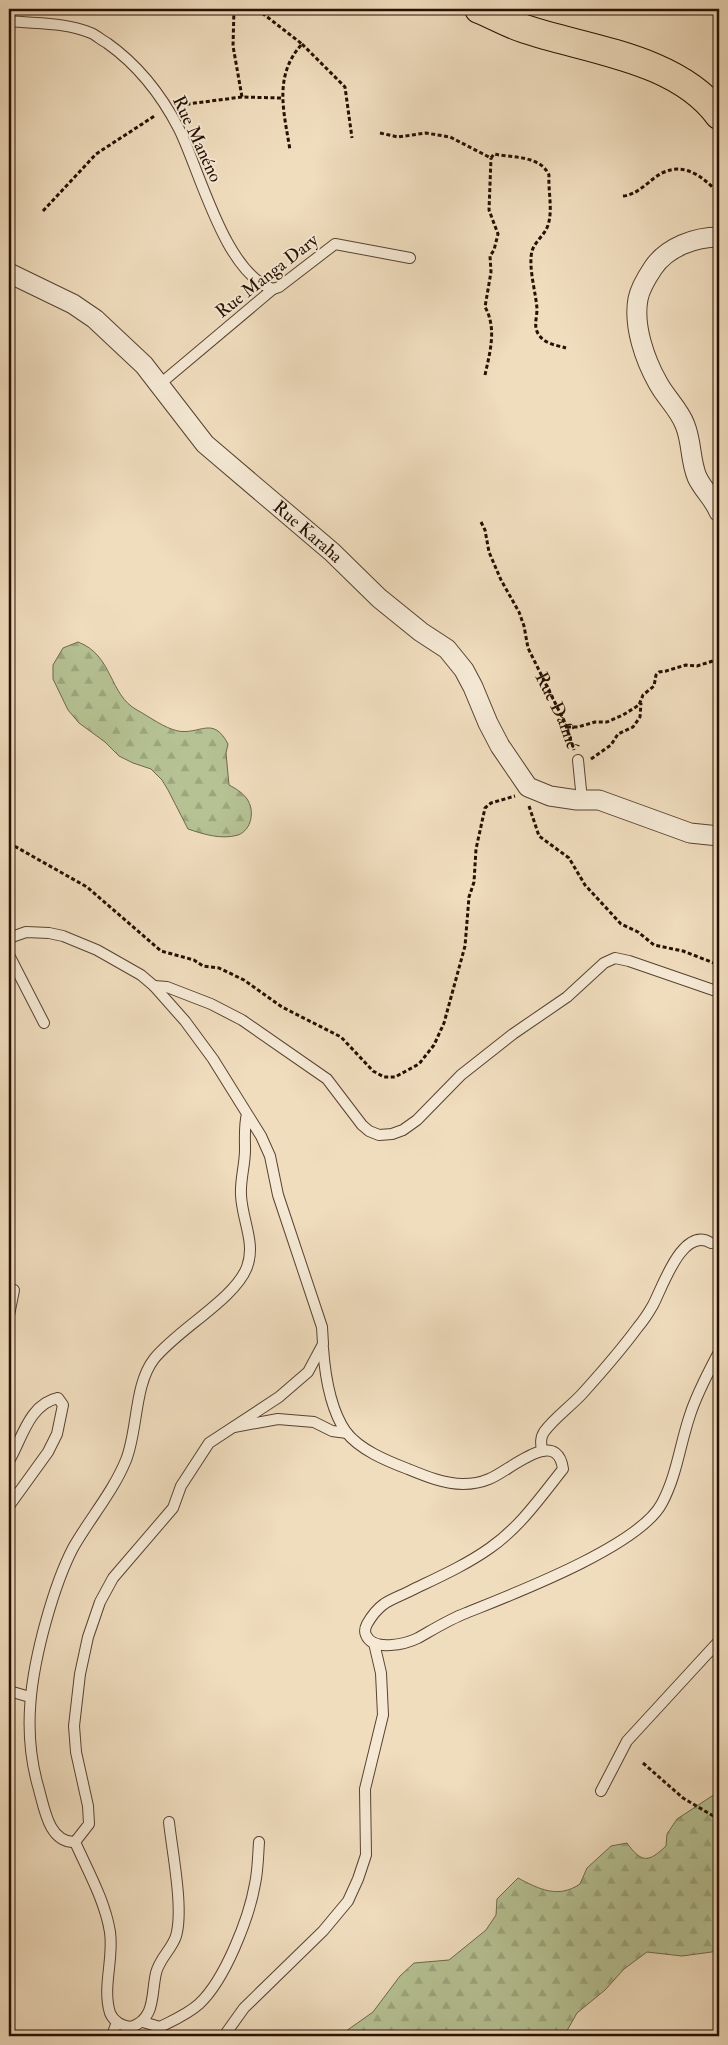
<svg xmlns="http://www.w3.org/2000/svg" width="728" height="2045" font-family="'IM FELL Double Pica',serif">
  <defs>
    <pattern id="forest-firs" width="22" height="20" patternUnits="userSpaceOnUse" patternTransform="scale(1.25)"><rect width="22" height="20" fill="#b6c294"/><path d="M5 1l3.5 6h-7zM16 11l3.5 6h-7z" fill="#9ca67e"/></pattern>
  </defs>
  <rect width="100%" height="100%" fill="#f0ddbe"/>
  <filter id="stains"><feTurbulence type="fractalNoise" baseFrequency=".004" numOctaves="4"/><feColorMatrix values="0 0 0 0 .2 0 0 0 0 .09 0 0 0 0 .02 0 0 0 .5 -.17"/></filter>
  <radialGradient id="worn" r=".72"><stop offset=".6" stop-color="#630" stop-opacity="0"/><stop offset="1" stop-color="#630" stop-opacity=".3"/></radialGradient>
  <g fill="url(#forest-firs)" stroke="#6e684a">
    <path d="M 78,642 C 113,655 109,695 137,710 C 150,717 164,728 178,731 C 200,735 213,715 228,744 L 226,753 L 229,785 C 235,788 243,793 247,799 C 255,810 252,830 238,835 C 221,840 203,834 188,829 L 168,790 L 162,780 L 151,769 L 133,763 L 119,756 L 105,742 L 79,723 L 68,710 L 53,679 L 53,665 L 63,648 Z"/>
    <path d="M 712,1796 L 719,1797 L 719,1951 L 682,1956 L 647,1952 L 624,1969 L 605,1990 L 577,2013 L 564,2036 L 339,2036 L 373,2012 L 400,1976 L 414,1963 L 449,1960 L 486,1930 L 496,1915 L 497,1899 L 518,1878 C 539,1889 558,1899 580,1884 L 587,1868 L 611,1846 L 627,1843 C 642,1864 649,1862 666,1846 L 667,1834 L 677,1819 Z"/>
  </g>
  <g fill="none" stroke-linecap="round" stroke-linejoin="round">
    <g stroke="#584230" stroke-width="12">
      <g id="service">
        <path d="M 9,21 C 36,24 65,22 91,33 C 96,35 101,40 107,43 C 138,65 162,96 179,129 C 200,171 225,274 273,289"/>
        <path d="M 160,384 L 273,289 L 279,287 L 335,244 L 410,258"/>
        <path d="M 578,760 L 582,800"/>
        <path d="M 9,938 L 26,932 L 49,933 L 63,936 L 97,950 L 141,975 L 154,986 L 185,1021 L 213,1059 L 261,1136 L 270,1156 L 278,1195 L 322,1327 L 323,1344 L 308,1372 L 279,1397 L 209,1443 L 181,1486 L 173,1508 L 113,1578 L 100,1602 L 88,1637 L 80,1674 L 74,1726 L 76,1752 L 88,1806 L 89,1824 L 75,1842 C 48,1843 44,1806 38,1786 C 22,1730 31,1675 46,1621 C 53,1596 61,1571 73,1548 C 90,1518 113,1492 126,1460 C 138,1430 134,1385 154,1359 C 178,1329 235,1299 247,1267 C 256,1243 242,1220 241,1195 C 240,1180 245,1165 245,1150 C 245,1137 244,1126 247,1114"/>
        <path d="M 9,955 L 44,1023"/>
        <path d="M 154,986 L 167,987 L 211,1004 L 242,1020 L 327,1079 L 362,1125 L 369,1131 L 379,1135 L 392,1134 L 403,1130 L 417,1120 L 461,1075 L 513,1034 L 567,997 L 604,963 L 615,958 L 629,961 L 719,992"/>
        <path d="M 9,1315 L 14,1290"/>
        <path d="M 323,1348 C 325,1375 330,1409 346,1432 C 360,1450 387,1461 408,1469 C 425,1476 444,1484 463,1484 C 471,1484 482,1482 489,1479 C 507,1473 557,1425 563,1469 C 540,1498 520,1527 490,1548 C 466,1565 439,1577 412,1590 C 403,1595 393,1598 384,1604 C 377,1609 371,1617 367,1624 C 365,1628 364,1631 366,1635 C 373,1652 406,1644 418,1638 C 434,1629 450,1619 466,1613 C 513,1594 640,1546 662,1503 C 677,1475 680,1444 690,1415 C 697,1393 708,1373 719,1352"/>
        <path d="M 234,1427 L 278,1419 L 314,1422 L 332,1431 L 347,1433"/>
        <path d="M 542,1451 C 541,1444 540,1438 544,1432 C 554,1418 570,1407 582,1394 C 601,1373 621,1350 638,1327 C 644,1320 649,1312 653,1305 C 663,1286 683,1225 711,1243"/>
        <path d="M 9,1461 C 22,1439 29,1404 58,1398 L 63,1405 L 57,1434 L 48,1452 L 9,1506"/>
        <path d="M 9,1691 L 30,1697"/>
        <path d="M 601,1791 L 627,1741 L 719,1641"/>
        <path d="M 75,1842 C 88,1871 105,1901 110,1932 C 114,1959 102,1987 110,2013 C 114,2022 122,2026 131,2027 C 156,2019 151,1994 156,1973 C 159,1959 172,1949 176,1936 C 184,1909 172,1851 169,1822"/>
        <path d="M 143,2022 L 160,2027 C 174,2020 188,2014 199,2004 C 225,1980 249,1918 255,1884 C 258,1870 258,1856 259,1842"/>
        <path d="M 115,2036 L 114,2030 L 117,2022"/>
        <path d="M 224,2036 L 244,2008 L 323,1931 L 348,1901 L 358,1879 L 366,1855 L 365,1789 L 383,1715 L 381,1673 L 374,1643"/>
      </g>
    </g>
    <g stroke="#584230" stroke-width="21">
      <g id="minor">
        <path d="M 719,237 C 695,237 667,247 653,268 C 647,277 640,288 638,299 C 633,326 645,360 658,383 C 666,398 679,409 685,425 C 692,442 690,460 697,477 C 703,490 714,499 719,512"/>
        <path id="s2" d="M 9,273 L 73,304 L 95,319 L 144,365 L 205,444 L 332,552 L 379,598 L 421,632 L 447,649 L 464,670 L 473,687 L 488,723 L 500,746 L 528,787 L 550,796 L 577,800 L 599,800 L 690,833 L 719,836"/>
      </g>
    </g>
    <g stroke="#260f01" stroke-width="30">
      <path id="primary" d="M 479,9 C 494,15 509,24 525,29 C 588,50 677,58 719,115"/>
    </g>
    <g stroke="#260f01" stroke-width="3" stroke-dasharray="4 2.5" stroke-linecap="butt">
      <path d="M 234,9 L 233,46 L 242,97"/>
      <path d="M 257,9 L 302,44 C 273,76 284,112 290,150"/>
      <path d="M 302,44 L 345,87 L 352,138"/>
      <path d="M 180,105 L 242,97 L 281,98"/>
      <path d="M 380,133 L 398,137 L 426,133 L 450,137 L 491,158 L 494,154 C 512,158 540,155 549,175 C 548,191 553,210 548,225 C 545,235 535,241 532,251 C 528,267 536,293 537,309 C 537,318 533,327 539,335 C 545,344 556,345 566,348"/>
      <path d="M 623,196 C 635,195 644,186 653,179 C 679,158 701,174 719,194"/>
      <path d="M 43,211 L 96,154 L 156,115"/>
      <path d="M 485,375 C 490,352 497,328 485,307 L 491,272 L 490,256 L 494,250 L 498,234 L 489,210 L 491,158"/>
      <path id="s1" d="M 481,522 L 485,530 L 489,552 L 501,580 L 519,612 L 524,626 L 528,648 L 565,723 L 574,750"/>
      <path d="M 567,727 L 578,727 L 595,722 L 607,722 L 623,715 L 639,705 L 643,695 L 654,686 L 656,675 L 659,672 L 666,671 L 686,665 L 697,666 L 719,659"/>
      <path d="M 591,759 L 611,745 L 618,734 L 633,727 L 640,717 L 641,703"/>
      <path d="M 529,806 L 539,836 L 569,858 L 585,885 L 621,924 L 638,932 L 654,945 L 683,951 L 719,965"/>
      <path d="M 9,843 L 87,887 L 161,951 L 194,960 L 203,966 L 219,968 L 244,980 L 282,1007 L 341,1037 L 373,1071 L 384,1077 L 395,1077 L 419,1064 L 434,1045 L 444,1023 L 465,946 L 469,897 L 474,882 L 476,849 L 485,808 L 491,803 L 515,796"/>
      <path d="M 643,1763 L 683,1798 L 715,1817 L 719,1825"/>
    </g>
    <use href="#service" stroke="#f5e9d5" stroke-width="10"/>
    <use href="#minor" stroke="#f5e9d5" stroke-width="19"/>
    <use href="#primary" stroke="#f0ddbe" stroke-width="28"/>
  </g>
  <g text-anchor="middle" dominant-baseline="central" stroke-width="4" stroke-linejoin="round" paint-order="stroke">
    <g font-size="18" fill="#260f01" stroke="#f5e9d5">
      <text transform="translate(197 139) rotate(65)">Rue Manéno</text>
      <text transform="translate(267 276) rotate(-38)">Rue Manga Dary</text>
      <text stroke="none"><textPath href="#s2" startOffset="400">Rue Karaha</textPath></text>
      <text stroke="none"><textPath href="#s1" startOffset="205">Rue Dafiné</textPath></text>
    </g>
  </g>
  <rect width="728" height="2045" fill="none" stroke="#f0ddbe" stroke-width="30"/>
  <rect x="10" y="10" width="708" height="2025" fill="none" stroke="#260f01" stroke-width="2.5"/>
  <rect x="15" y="15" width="698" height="2015" fill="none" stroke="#260f01"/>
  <rect width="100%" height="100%" filter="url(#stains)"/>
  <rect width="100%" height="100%" fill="url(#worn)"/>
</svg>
